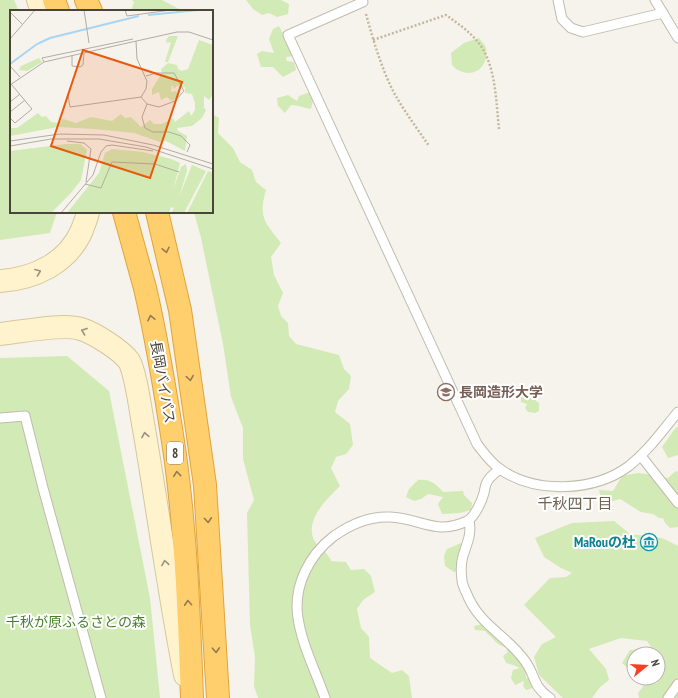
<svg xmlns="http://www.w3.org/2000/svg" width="678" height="698" font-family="'PT Sans Narrow','Noto Sans JP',sans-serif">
  <rect width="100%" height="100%" fill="#f6f3ec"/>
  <g fill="#d2eab5">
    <path d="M 0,0 L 14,0 L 19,11 L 11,11 L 11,212 L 57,212 L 50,233 L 0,240 Z"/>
    <path d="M 132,0 L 162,0 L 183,11 L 131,11 L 134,2 Z"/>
    <path d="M 246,0 L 281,0 L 289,4 L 288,14 L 277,17 L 269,13 L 262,15 L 253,9 Z"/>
    <path d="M 279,26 L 282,32 L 289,30 L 294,56 L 286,57 L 287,61 L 294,62 L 296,70 L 283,77 L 273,67 L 261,67 L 257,54 L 262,51 L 274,53 L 269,39 L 273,29 Z"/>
    <path d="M 479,38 C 481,41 485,45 486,48 C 489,65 476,78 460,71 C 457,70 454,67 452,65 L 451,53 L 464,43 Z"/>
    <path d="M 310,92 L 313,100 L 311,109 C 303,108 299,105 291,105 L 285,113 L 278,106 L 277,98 L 288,95 L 297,101 L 299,96 Z"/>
    <path d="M 212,114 L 219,118 L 218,133 L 233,148 L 240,162 L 252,170 L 256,182 L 266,190 C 258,218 265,222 281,243 L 271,257 L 274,275 L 283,293 L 278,306 L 281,316 L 288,323 L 289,336 L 296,344 L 339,355 L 344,369 L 351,376 L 349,389 L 338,401 L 335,412 L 350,424 L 353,445 L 346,454 L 336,457 L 331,468 L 340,486 C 327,499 303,521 315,542 C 318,546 323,549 326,553 C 328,555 330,558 331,561 L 346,562 L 351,570 L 364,569 L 371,576 L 375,592 L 363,600 L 357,609 L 361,628 L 369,637 L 370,658 L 392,673 L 402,670 L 409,676 L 412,698 L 258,698 L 254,686 L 255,657 L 250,625 L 247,513 L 254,500 L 243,459 L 243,428 L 231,397 L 223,344 L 201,238 L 194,212 L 212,212 Z"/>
    <path d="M 67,356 L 109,391 L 150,598 L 160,698 L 0,698 L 0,358 Z"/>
    <path d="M 528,390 L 537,394 L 535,400 L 539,403 L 539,411 L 535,413 L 528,412 L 525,408 L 527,404 L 521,402 L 521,397 Z"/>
    <path d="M 678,426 L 678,455 L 668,458 L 662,447 C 668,440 671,432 678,426 Z"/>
    <path d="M 676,471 L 678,472 L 678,527 L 670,528 L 665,523 L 663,518 L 659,518 L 653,514 L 641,512 L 620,499 L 609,502 L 601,499 L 599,490 L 613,491 L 622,476 L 638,473 L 647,474 L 652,476 L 668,478 Z"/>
    <path d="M 418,480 C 430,479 436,484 443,492 L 463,491 L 464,495 L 472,503 L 471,510 L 460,513 L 442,514 L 438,504 L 443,497 L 428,494 L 421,499 L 414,501 L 406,497 L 409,489 Z"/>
    <path d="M 614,521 L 630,534 L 662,538 L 678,546 L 678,698 L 639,698 L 638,693 L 645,684 L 658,683 L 653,678 L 658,678 L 658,654 L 634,654 L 634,673 L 622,663 L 630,650 L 641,649 L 653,650 L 647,641 L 621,638 L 589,649 L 606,669 L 609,680 L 600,687 L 592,698 L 563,698 L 539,675 L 534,657 L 542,644 L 556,637 L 524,605 L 550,578 L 566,577 L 572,573 L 561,568 L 544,557 L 535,538 L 572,523 Z"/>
    <path d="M 461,543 L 466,553 L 467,561 L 459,571 L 454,572 L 445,566 L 444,556 L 447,549 Z"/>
    <path d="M 483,624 L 483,628 L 492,630 L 506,642 L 525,667 L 526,678 L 529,677 L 533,688 L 526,690 L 523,686 L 524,681 L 515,685 L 511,678 L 513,670 L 520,668 L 513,665 L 506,663 L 503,656 L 508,652 L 506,648 L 498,644 L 485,631 L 475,630 L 474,626 Z"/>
  </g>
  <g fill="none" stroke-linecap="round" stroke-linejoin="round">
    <g stroke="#c2bbae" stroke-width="11">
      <g id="lane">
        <path d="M 558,0 L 562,19 L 571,28 L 583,32 L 663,13"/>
        <path d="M 655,0 L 678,38"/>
        <path d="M 363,2 L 288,35 L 477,444 C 484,453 490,462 500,469 C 535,494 594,492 629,466 C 649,450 662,431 678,412"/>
        <path d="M 0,418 L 25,416 L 43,488 L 101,698"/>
        <path d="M 641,456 L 678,503"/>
        <path d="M 469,521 C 472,534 467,543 463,556 C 461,563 461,573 462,580 C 462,584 464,588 466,592 C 479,626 506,634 525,661 C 536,676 532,686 550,698"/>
        <path d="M 325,698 C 316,672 302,645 298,618 C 293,586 309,555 334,536 C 351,524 370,516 390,517 C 420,518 436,536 467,521 C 474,518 482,501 484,493 C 485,489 485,485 487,482 C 490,476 495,473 500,469"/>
        <path d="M 668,698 L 678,684"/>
      </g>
    </g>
    <g stroke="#d6c79b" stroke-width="24">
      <g id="secondary">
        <path d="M 38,0 L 42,11"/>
        <path d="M 0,281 C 34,279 68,263 82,230 C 84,224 87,218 88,212"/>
        <path d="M 0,334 C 21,332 63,323 81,329 C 94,333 121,350 129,361 C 136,373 141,414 144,429 C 158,511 169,594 185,675"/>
      </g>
    </g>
    <g stroke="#e0a43c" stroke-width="24">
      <g id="highway">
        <path d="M 54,0 L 58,11"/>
        <path d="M 86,0 L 91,11"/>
        <path d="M 124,212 C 131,237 138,262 145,288 C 157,340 166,395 174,448 C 186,531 189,615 192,698"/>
        <path d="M 157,212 L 180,310 L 205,485 L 218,698"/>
      </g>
    </g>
    <g stroke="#c4b79f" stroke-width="2.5" stroke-dasharray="2 2" stroke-linecap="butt">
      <path d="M 366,14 C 373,40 381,66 392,89 C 403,110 417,128 429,146"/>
      <path d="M 373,40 L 446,15 C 457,23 468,30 477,41 C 496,62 496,102 499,129"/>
    </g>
    <use href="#lane" stroke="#fff" stroke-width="9"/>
    <use href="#secondary" stroke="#fff3cd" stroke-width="22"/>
    <use href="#highway" stroke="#ffcf6e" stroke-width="22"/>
  </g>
  <defs><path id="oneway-chevron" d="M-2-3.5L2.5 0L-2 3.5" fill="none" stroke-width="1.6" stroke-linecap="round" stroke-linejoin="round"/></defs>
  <g stroke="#937c4e">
    <use href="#oneway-chevron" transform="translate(166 250) rotate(77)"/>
    <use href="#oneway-chevron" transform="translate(151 318) rotate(-102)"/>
    <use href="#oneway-chevron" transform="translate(190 378) rotate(82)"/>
    <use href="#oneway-chevron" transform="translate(177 474) rotate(-96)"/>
    <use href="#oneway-chevron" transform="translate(208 520) rotate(86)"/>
    <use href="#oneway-chevron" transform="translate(188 603) rotate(-94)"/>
    <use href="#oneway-chevron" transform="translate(216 650) rotate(87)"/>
  </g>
  <g stroke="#9c937c">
    <use href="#oneway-chevron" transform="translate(38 272) rotate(-21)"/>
    <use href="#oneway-chevron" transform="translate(84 331) rotate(-160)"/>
    <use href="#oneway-chevron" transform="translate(145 435) rotate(-100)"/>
    <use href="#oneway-chevron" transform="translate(165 563) rotate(-99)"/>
  </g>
  <defs>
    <g id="university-ring" transform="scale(0.9)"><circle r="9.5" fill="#fff" stroke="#8d6e63" stroke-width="1.5"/><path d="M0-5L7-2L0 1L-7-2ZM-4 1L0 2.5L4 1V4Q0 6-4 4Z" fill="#8d6e63"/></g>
    <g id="museum-ring" transform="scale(0.9)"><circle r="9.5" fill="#fff" stroke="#0f9aa8" stroke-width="1.5"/><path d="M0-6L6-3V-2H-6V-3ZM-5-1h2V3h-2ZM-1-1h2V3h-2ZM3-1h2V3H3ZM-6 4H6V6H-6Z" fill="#0f9aa8"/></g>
  </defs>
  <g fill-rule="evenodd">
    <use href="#university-ring" x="446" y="392"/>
    <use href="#museum-ring" x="649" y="542"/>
  </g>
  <g text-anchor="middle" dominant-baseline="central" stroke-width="4" stroke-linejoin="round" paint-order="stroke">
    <rect fill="#fff" stroke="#817c74" stroke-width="1" x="167" y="442" width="16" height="22" rx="3"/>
    <g font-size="13" font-weight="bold" fill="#4b4439">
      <text x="175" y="453">8</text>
    </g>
    <g font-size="14" fill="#4b4439" stroke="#fff">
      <text transform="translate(163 382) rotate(80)">長岡バイパス</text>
    </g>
    <g font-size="14" font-weight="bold" fill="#785e54" stroke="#fff" text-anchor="start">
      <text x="459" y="392">長岡造形大学</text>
    </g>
    <g font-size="14" font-weight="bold" fill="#0d838f" stroke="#fff" text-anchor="end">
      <text x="636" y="542">MaRouの杜</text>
    </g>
    <g font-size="14" fill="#4a7f2a" stroke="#fff">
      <text x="76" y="622">千秋が原ふるさとの森</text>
    </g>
    <g font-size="15" fill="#6e6250" stroke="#fff">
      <text x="575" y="503">千秋四丁目</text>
    </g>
  </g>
  <g transform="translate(10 10)">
    <rect width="203" height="203" fill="#f6f3ec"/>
    <path d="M 159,26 L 168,26 L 158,52 L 155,52 L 161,32 L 157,33 L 156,30 ZM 189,30 L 203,35 L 203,84 L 199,90 L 194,86 L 194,98 L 196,100 L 192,108 L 182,116 L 167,118 L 168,121 L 177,126 L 175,141 L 156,131 L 150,132 L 124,123 L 84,119 L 48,117 L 0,126 L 0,118 L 7,118 L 28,103 L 32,107 L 36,106 L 41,112 L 49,113 L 53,109 L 66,113 L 81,107 L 102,111 L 111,104 L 115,108 L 121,107 L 131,117 L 140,110 L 144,114 L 152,114 L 163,108 L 165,112 L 179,101 L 181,106 L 185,100 L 185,93 L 182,84 L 175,83 L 175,77 L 169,78 L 168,75 L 164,79 L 162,74 L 161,82 L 166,81 L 169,86 L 162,91 L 157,87 L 151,90 L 149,82 L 142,85 L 142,79 L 152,63 L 151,59 L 158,53 L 167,55 L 168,59 L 172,61 L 178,59 ZM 29,48 L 32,52 L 17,61 L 9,60 L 11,56 ZM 56,134 L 70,134 L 77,140 L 71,170 L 61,183 L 41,203 L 0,203 L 0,141 ZM 102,139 L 133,142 L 161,149 L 170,153 L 163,180 L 171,157 L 176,154 L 177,161 L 169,187 L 182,155 L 196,161 L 174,203 L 161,203 L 164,198 L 161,197 L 159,203 L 57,203 L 89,163 L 95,143 ZM 198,161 L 203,163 L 203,203 L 177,203 Z" fill="#d2eab5"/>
    <path fill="none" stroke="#a9d4f2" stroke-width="2" d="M 138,5 L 189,0M 0,54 L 27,34 L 40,28 L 129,6"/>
    <path fill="none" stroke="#b2ada4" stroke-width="1" d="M 74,0 L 79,33M 115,0 L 117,6 L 161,0M 0,2 L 12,14M 0,29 L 25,0M 62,45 L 62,56 L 70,57 L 73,55 L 74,43M 34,52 L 32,48 L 123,29M 0,56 L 10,67M 0,75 L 34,52 L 113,34 L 167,22 L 179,22 L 203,30M 58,85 L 60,97 L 131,87 L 136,79 L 137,71 L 127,49 L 126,31M 131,87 L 137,94 L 149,97 L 165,91 L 174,81 L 164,63 L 146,63 L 136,66M 0,92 L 10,84M 137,94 L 132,107 L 135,118 L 143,122 L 159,122 L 171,126 L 180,135 L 177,142M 0,102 L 15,90M 0,108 L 5,113 L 22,99 L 1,74M 0,131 L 50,124 L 94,125 L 143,135 L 203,154M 57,131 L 74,133 L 81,139 L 76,172M 0,136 L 41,129 L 89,129 L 136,137 L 203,159M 75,174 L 91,178 L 102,152 L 145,154 L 169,162M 51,203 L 83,165 L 91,142 L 96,136 L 102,135 L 143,141"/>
    <path fill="#e8590c" fill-opacity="0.15" stroke="#e8590c" stroke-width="2" d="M 73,40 L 172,72 L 140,168 L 41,136 Z"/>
    <rect width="203" height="203" fill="none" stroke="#4b4439" stroke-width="2"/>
  </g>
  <g transform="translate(646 666) rotate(72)"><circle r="19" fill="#ffffff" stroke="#b7b4b0"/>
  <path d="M0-3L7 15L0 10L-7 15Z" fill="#fc3f1d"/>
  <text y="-6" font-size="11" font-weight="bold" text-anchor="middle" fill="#4b4439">N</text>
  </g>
</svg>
